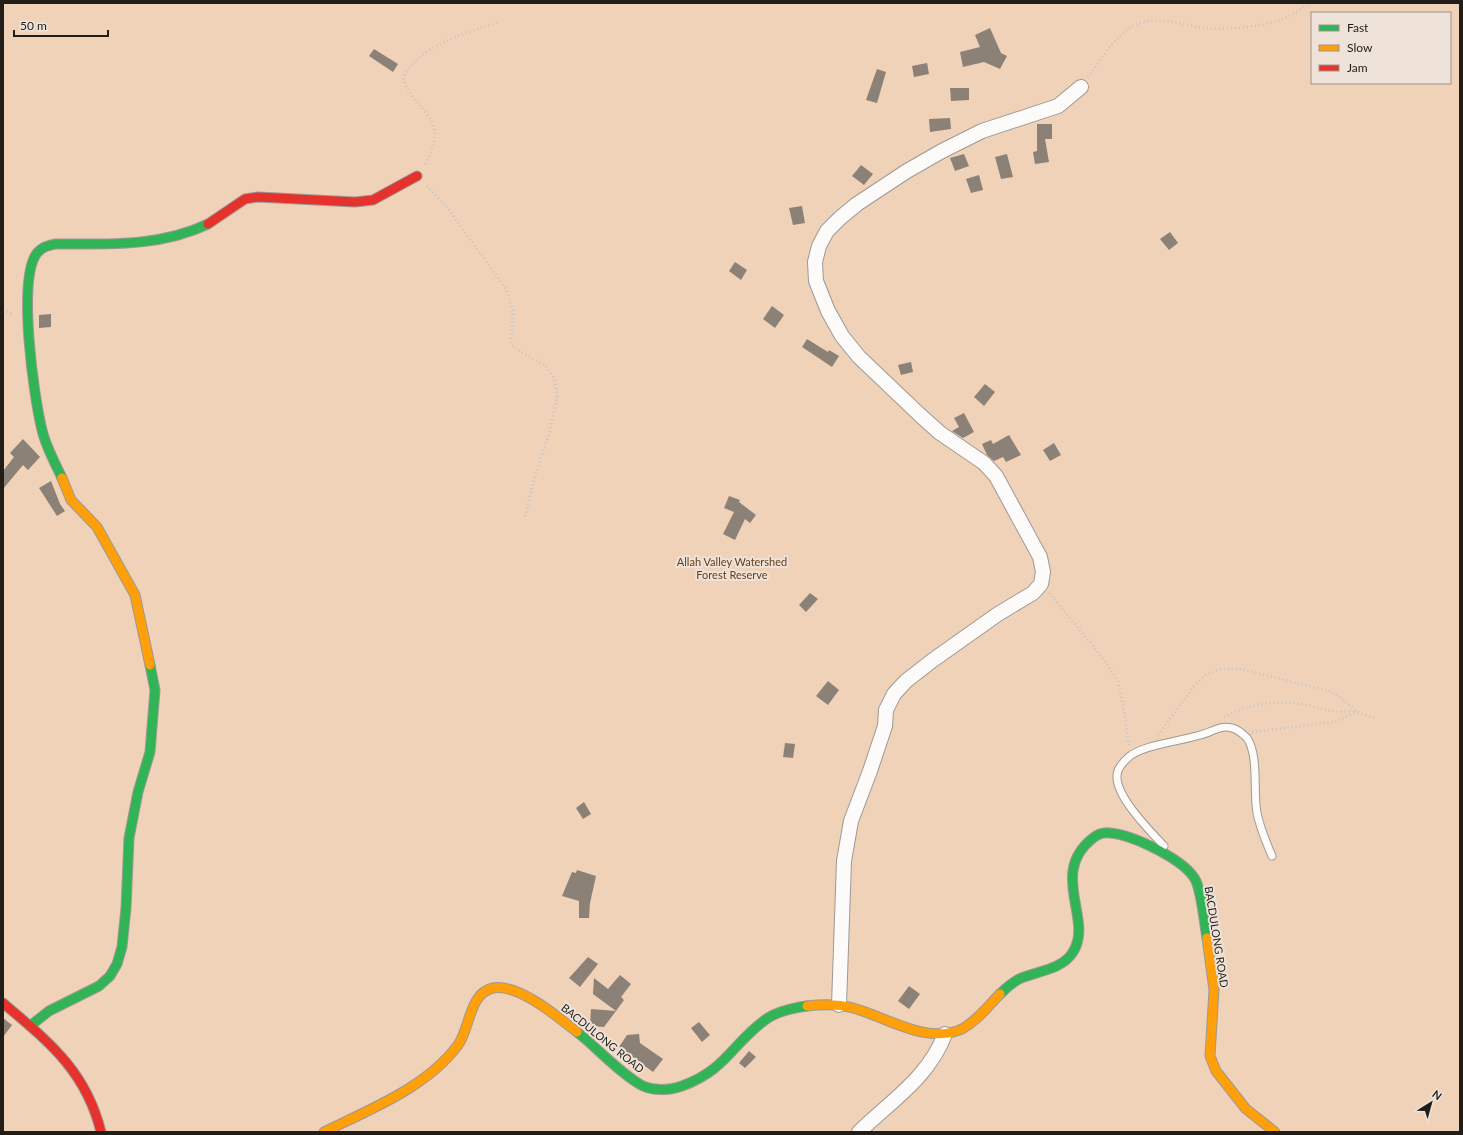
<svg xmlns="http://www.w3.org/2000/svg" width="1463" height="1135" font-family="Lato,sans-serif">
  <rect width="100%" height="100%" fill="#e9e3de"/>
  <path fill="#f0d2b9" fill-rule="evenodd" d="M 3,3 L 1460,3 L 1460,1132 L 3,1132 ZM 1312,13 L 1450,13 L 1450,83 L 1312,83 Z"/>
  <g fill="#8b8176">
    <path d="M 990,28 L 1001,53 L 1007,56 L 1000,69 L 984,62 L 963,67 L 960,52 L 980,47 L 975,35 Z"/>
    <path d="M 374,49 L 398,64 L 393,72 L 369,56 Z"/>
    <path d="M 927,63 L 929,74 L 914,77 L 912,66 Z"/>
    <path d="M 877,69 L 886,72 L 877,103 L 866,100 Z"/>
    <path d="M 950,88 L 969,88 L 969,100 L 951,101 Z"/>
    <path d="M 950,118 L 951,129 L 930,132 L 929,119 Z"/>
    <path d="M 1037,124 L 1052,124 L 1052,139 L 1045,139 L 1049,162 L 1035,164 L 1033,152 L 1037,151 Z"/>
    <path d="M 964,154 L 969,166 L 955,171 L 950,158 Z"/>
    <path d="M 1007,154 L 1013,177 L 1001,179 L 995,157 Z"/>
    <path d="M 861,165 L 873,174 L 864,185 L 852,176 Z"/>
    <path d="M 979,175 L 983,190 L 971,193 L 966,179 Z"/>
    <path d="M 802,206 L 805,223 L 793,225 L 789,208 Z"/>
    <path d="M 1170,232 L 1178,243 L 1169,250 L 1160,239 Z"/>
    <path d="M 735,262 L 747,270 L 741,280 L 729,271 Z"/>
    <path d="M 772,306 L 784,315 L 775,328 L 763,319 Z"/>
    <path d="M 51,314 L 51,327 L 39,328 L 39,315 Z"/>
    <path d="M 807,339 L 828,352 L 829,350 L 839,356 L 832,367 L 802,347 Z"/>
    <path d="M 911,362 L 913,372 L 901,375 L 898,365 Z"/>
    <path d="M 985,384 L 995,392 L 984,406 L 974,397 Z"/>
    <path d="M 964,413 L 974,432 L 963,438 L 952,431 L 959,427 L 954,418 Z"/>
    <path d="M 1009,435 L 1021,455 L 1006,462 L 1003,457 L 994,461 L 987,455 L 982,444 L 991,440 L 993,444 Z"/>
    <path d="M 23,439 L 40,457 L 28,470 L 23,465 L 3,489 L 3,471 L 14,457 L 10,453 Z"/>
    <path d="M 1054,443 L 1061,455 L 1050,461 L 1043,450 Z"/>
    <path d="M 51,481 L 60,504 L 65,511 L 57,516 L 39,488 Z"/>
    <path d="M 729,496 L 740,500 L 739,502 L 756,515 L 750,523 L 745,519 L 735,540 L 723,534 L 734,512 L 724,508 Z"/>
    <path d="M 810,593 L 818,599 L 806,612 L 799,605 Z"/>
    <path d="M 828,681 L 839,690 L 828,705 L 816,696 Z"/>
    <path d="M 785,743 L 795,744 L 793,758 L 783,757 Z"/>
    <path d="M 584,802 L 591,814 L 583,819 L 576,808 Z"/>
    <path d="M 577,870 L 596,876 L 590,903 L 589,918 L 579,918 L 579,901 L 562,896 L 572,872 L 576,873 Z"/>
    <path d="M 588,957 L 598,964 L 580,987 L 569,978 Z"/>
    <path d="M 620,975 L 631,984 L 621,997 L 624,1000 L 616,1011 L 593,994 L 594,978 L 608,989 Z"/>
    <path d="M 909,986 L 920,994 L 909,1009 L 898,1001 Z"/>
    <path d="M 591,1009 L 616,1011 L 604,1027 L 590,1026 Z"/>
    <path d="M 3,1018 L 12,1025 L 3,1037 Z"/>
    <path d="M 699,1022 L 710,1035 L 702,1042 L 691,1028 Z"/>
    <path d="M 639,1034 L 640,1043 L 663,1059 L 653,1072 L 619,1047 L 627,1035 Z"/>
    <path d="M 749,1051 L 756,1057 L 745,1068 L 739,1063 Z"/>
  </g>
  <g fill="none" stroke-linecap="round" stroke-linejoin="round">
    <g stroke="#9d9995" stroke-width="9">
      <path id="lane" d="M 1164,846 C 1150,831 1116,797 1117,776 C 1117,769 1124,761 1130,756 C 1144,745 1181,741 1200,735 C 1206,734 1213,730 1220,728 C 1223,727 1229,727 1232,728 C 1237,729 1243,734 1247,738 C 1259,755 1253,792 1257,813 C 1260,828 1266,842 1272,856"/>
    </g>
    <g stroke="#9d9995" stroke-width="16">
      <g id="street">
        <path d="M 839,1005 L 844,861 L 851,821 L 870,771 L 885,726 L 886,710 L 894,694 L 906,681 L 933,660 L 998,614 L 1033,593 L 1041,584 L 1043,572 L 1040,557 L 996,476 L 984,463 L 940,433 L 921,416 L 859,357 L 842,336 L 828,311 L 816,281 L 815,262 L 819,246 L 827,231 L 840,218 L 857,204 L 907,171 L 942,151 L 982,131 L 1058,106 L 1081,87"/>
        <path d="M 859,1132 C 891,1101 929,1077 945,1034"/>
      </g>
    </g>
    <g stroke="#9d9995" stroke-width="11">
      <g id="fast">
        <path d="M 62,478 C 55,463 46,447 42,430 C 34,398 17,279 37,253 C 42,247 47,246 55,244 C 108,244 160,247 208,224"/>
        <path d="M 1000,994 C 1006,988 1012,983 1019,979 C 1037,971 1062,970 1073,952 C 1094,920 1048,873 1093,838 C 1098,834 1104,832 1110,833 C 1133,835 1186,860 1196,881 C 1202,895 1204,922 1207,938"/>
        <path d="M 30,1026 L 49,1011 L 99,986 L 110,976 L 117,964 L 122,947 L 126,908 L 129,838 L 138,792 L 150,752 L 155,690 L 150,665"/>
        <path d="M 577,1032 C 595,1046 624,1077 643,1086 C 655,1091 670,1090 682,1086 C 726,1070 732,1044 765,1020 C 777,1011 792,1008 807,1006"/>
      </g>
    </g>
    <g stroke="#9d9995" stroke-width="11">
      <g id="slow">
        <path d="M 62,478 L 71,500 L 97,527 L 135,595 L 150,665"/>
        <path d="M 1207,938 L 1214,990 L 1210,1056 L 1216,1071 L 1246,1109 L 1275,1132"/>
        <path d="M 807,1006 C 823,1004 838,1004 853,1008 C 887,1017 926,1045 962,1029 C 977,1021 988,1006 1000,994"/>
        <path d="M 324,1132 C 370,1109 426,1088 458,1045 C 470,1029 469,993 493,988 C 518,983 558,1017 577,1032"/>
      </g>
    </g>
    <g stroke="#9d9995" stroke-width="11">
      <g id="jam">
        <path d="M 208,224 L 245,199 L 258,197 L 355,202 L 373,200 L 417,176"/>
        <path d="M 3,1003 C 49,1042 86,1071 101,1132"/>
      </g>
    </g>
    <g stroke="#c5c3c1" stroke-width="2.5" stroke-dasharray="1 3" stroke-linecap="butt">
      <path d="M 1088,77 C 1101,60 1115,35 1135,25 C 1159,14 1182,26 1207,28 C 1229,30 1258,27 1280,20 C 1291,16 1302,8 1312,3"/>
      <path d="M 425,164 C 451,117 418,115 403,80 C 414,47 470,31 500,22"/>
      <path d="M 427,186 L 446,206 L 506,289 L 513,311 L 511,341 L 513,347 L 546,366 L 554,378 L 557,396 L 550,431 L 534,479 L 525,517"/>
      <path d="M 3,310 L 12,314"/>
      <path d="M 1049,593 L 1098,652 L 1118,681 L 1124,710 L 1129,746"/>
      <path d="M 1224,717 C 1248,704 1275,700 1302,704 C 1312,706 1322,710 1332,711 C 1340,712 1349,711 1357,712"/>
      <path d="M 1252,732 L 1335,722 L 1357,712"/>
      <path d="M 1158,735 L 1195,685 L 1206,675 L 1221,669 L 1241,669 L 1329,691 L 1345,701 L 1357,712 L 1374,718"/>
    </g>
    <use href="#lane" stroke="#fcfbfa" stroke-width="7"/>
    <use href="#street" stroke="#fcfbfa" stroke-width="14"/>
    <use href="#fast" stroke="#30b455" stroke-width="9"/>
    <use href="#slow" stroke="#ff9f0a" stroke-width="9"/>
    <use href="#jam" stroke="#e5322d" stroke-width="9"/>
  </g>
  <g text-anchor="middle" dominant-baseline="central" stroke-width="4" stroke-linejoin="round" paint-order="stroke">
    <g font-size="11" fill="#663e17" stroke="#eee2d9">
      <text x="732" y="561">Allah Valley Watershed<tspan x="732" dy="13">Forest Reserve</tspan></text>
    </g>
    <g font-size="11" fill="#211d19" stroke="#eee2d9">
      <text transform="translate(1217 937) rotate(81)">BACDULONG ROAD</text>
      <text transform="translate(603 1038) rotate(39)">BACDULONG ROAD</text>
    </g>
  </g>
  <rect width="1463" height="1135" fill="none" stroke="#211d19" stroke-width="8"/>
  <rect x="1311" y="12" width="140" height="72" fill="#eee2d9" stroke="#9c938c"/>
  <rect x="1319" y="25" width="20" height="6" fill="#30b455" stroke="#9c938c"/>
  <text x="1347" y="32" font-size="12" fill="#211d19">Fast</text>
  <rect x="1319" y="45" width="20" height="6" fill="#ff9f0a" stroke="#9c938c"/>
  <text x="1347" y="52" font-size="12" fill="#211d19">Slow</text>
  <rect x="1319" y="65" width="20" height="6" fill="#e5322d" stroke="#9c938c"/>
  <text x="1347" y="72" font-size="12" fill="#211d19">Jam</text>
  <g transform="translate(1431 1103) rotate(37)" stroke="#eee2d9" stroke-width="3" paint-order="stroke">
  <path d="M0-3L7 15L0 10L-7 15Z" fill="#211d19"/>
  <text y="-6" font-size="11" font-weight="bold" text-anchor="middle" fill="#211d19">N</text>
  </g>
  <path d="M14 30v6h94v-6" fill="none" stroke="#211d19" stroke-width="2"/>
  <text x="20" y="30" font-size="12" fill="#211d19" stroke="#eee2d9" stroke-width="3" paint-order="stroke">50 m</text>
</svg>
